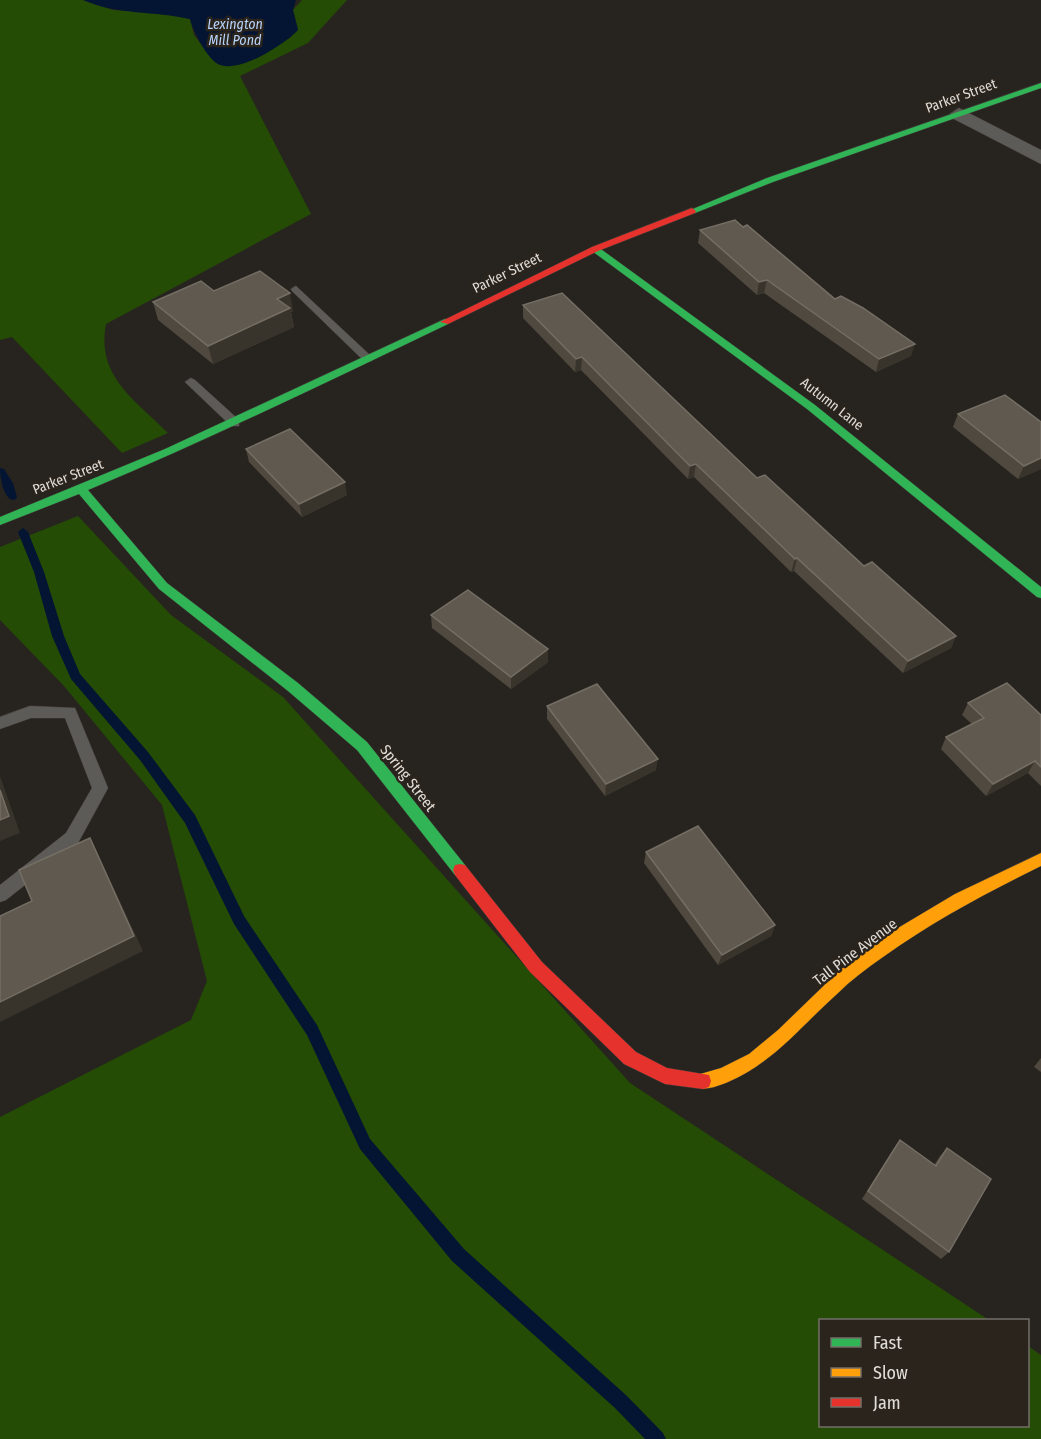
<svg xmlns="http://www.w3.org/2000/svg" width="1041" height="1439" font-family="'Fira Sans Condensed',sans-serif">
  <rect width="100%" height="100%" fill="#272420"/>
  <g fill="#244c04">
    <path d="M 0,0 L 83,0 L 113,10 L 163,13 L 190,19 L 194,35 L 216,63 L 251,61 L 290,38 L 298,29 L 293,10 L 302,0 L 347,0 L 308,43 L 240,76 L 311,214 L 106,324 C 96,376 134,399 168,433 L 122,453 L 12,337 L 0,340 Z"/>
    <path d="M 78,516 L 171,615 L 283,697 L 630,1083 L 989,1320 L 820,1320 L 820,1426 L 1028,1426 L 1028,1346 L 1041,1355 L 1041,1439 L 0,1439 L 0,1117 L 191,1020 L 207,981 L 162,805 L 64,686 L 0,620 L 0,547 Z"/>
  </g>
  <path fill="#041533" d="M 83,0 L 296,0 L 293,10 L 298,30 C 285,44 234,78 215,62 C 205,54 193,31 190,19 C 154,11 117,15 83,0 Z"/>
  <g fill="none" stroke-linecap="round" stroke-linejoin="round">
    <g fill="#041533" fill-rule="evenodd">
      <path d="M 0,468 L 4,469 L 13,483 L 17,497 L 16,499 L 12,500 C 3,496 0,478 0,468 Z"/>
      <path d="M 23,528 L 28,532 L 44,572 L 64,636 L 80,674 L 148,752 L 195,815 L 244,916 L 317,1025 L 370,1139 L 464,1249 L 627,1396 L 663,1433 L 666,1439 L 645,1439 L 615,1408 L 452,1261 L 360,1149 L 307,1035 L 234,924 L 185,823 L 140,760 L 71,679 L 52,636 L 34,572 L 18,532 Z"/>
    </g>
    <g stroke="#423f3b" stroke-width="1">
      <g id="lane">
        <path d="M 296,286 L 372,357 L 372,361 L 364,361 L 292,291 L 291,289 Z"/>
        <path d="M 191,378 L 195,380 L 239,420 L 239,426 L 231,426 L 187,384 L 185,382 Z"/>
        <path d="M 30,706 L 75,708 L 108,788 L 78,843 L 6,900 L 0,902 L 0,885 L 66,833 L 92,788 L 65,718 L 31,718 L 0,729 L 0,717 Z"/>
      </g>
    </g>
    <g stroke="#423f3b" stroke-width="1">
      <path id="street" d="M 959,108 L 1041,150 L 1041,164 L 952,118 L 950,114 Z"/>
    </g>
    <g stroke="#423f3b" stroke-width="1">
      <g id="fast">
        <path d="M 1041,83 L 1041,88 L 773,182 L 695,213 L 688,211 L 767,178 Z"/>
        <path d="M 592,247 L 598,247 L 815,405 L 1041,587 L 1041,598 L 1037,597 L 807,409 L 592,251 Z"/>
        <path d="M 445,319 L 448,320 L 448,324 C 329,381 210,439 88,490 L 167,583 L 298,683 L 367,742 L 465,865 L 467,870 L 465,875 L 460,876 L 455,875 L 357,750 L 288,691 L 159,589 L 79,494 L 0,525 L 0,517 L 165,449 Z"/>
      </g>
    </g>
    <g stroke="#423f3b" stroke-width="1">
      <path id="slow" d="M 1041,853 L 1041,866 C 986,893 933,921 883,957 C 867,968 851,980 837,994 C 801,1026 773,1063 728,1082 C 718,1086 706,1091 697,1087 L 695,1081 L 697,1075 L 721,1068 L 749,1054 L 778,1030 L 840,970 L 898,928 L 955,894 Z"/>
    </g>
    <g stroke="#423f3b" stroke-width="1">
      <g id="jam">
        <path d="M 692,208 L 696,211 L 695,213 L 598,251 L 448,324 L 440,322 L 592,247 Z"/>
        <path d="M 460,864 L 465,865 L 542,962 L 636,1052 L 667,1068 L 709,1075 L 711,1081 L 709,1087 L 703,1089 L 665,1084 L 624,1064 L 530,972 L 455,875 L 453,870 L 455,865 Z"/>
      </g>
    </g>
    <use href="#lane" fill="#5d5b57" fill-rule="evenodd"/>
    <use href="#street" fill="#5d5b57" fill-rule="evenodd"/>
    <use href="#fast" fill="#30b455" fill-rule="evenodd"/>
    <use href="#slow" fill="#ff9f0a" fill-rule="evenodd"/>
    <use href="#jam" fill="#e5322d" fill-rule="evenodd"/>
  </g>
  <g fill="#50493f">
    <path d="M 700,230 L 835,299 L 911,356 L 876,372 L 764,293 L 757,295 L 698,243 Z"/>
    <path d="M 214,291 L 293,311 L 291,312 L 294,327 L 213,364 L 158,320 L 153,302 Z"/>
    <path d="M 523,305 L 757,478 L 864,566 L 956,636 L 951,648 L 903,673 L 794,571 L 791,572 L 694,477 L 688,479 L 581,370 L 575,372 L 523,318 Z"/>
    <path d="M 958,414 L 1041,469 L 1018,479 L 953,427 Z"/>
    <path d="M 246,449 L 347,495 L 302,517 L 249,462 Z"/>
    <path d="M 431,615 L 548,649 L 548,662 L 511,689 L 432,628 Z"/>
    <path d="M 968,703 L 1041,715 L 1041,786 L 1028,773 L 986,796 L 941,749 L 946,737 L 972,724 L 962,715 Z"/>
    <path d="M 547,706 L 656,770 L 605,796 L 547,719 Z"/>
    <path d="M 646,852 L 775,925 L 771,936 L 718,965 L 644,863 Z"/>
    <path d="M 1041,1058 L 1041,1072 L 1034,1067 Z"/>
    <path d="M 900,1140 L 934,1165 L 940,1156 L 947,1148 L 949,1252 L 941,1259 L 862,1199 L 894,1148 Z"/>
  </g>
  <g fill="#39342b">
    <path d="M 767,280 L 764,293 L 757,295 L 759,282 Z"/>
    <path d="M 290,293 L 293,311 L 291,312 L 294,327 L 213,364 L 208,346 L 277,299 Z"/>
    <path d="M 915,344 L 911,356 L 876,372 L 879,359 Z"/>
    <path d="M 582,357 L 581,370 L 575,372 L 576,359 Z"/>
    <path d="M 1041,458 L 1041,469 L 1018,479 L 1024,466 Z"/>
    <path d="M 696,464 L 694,477 L 688,479 L 690,466 Z"/>
    <path d="M 345,482 L 347,495 L 302,517 L 299,504 Z"/>
    <path d="M 797,558 L 794,571 L 791,572 L 795,559 Z"/>
    <path d="M 956,636 L 951,648 L 903,673 L 908,661 Z"/>
    <path d="M 548,649 L 548,662 L 511,689 L 511,677 Z"/>
    <path d="M 658,759 L 656,770 L 605,796 L 606,784 Z"/>
    <path d="M 1035,761 L 1028,773 L 986,796 L 993,784 Z"/>
    <path d="M 0,776 L 20,833 L 0,841 Z"/>
    <path d="M 90,838 L 98,854 L 143,951 L 0,1022 L 0,1002 Z"/>
    <path d="M 775,925 L 771,936 L 718,965 L 722,955 Z"/>
  </g>
  <g fill="#60594f" stroke="#746e64" stroke-width="1.5">
    <path d="M 735,220 L 743,227 L 747,225 L 835,299 L 841,296 L 863,308 L 915,344 L 879,359 L 767,280 L 759,282 L 700,230 Z"/>
    <path d="M 260,271 L 290,293 L 277,299 L 290,308 L 208,346 L 153,302 L 201,281 L 214,291 Z"/>
    <path d="M 562,293 L 757,478 L 765,475 L 864,566 L 872,562 L 956,636 L 908,661 L 797,558 L 795,559 L 696,464 L 690,466 L 582,357 L 576,359 L 523,305 Z"/>
    <path d="M 1005,395 L 1041,422 L 1041,458 L 1024,466 L 958,414 Z"/>
    <path d="M 290,429 L 345,482 L 299,504 L 246,449 Z"/>
    <path d="M 468,590 L 548,649 L 511,677 L 431,615 Z"/>
    <path d="M 1007,683 L 1041,715 L 1041,767 L 1035,761 L 993,784 L 946,737 L 984,718 L 968,703 Z"/>
    <path d="M 597,684 L 658,759 L 606,784 L 547,706 Z"/>
    <path d="M 0,790 L 9,816 L 0,820 Z"/>
    <path d="M 698,826 L 775,925 L 722,955 L 646,852 Z"/>
    <path d="M 90,838 L 134,936 L 0,1002 L 0,916 L 32,901 L 19,870 Z"/>
    <path d="M 900,1140 L 936,1166 L 947,1148 L 991,1179 L 949,1252 L 868,1191 Z"/>
  </g>
  <g text-anchor="middle" dominant-baseline="central" stroke-width="5" stroke-linejoin="round" paint-order="stroke">
    <g font-size="14" font-style="italic" fill="#b7d4fa" stroke="#2a241d">
      <text x="235" y="24">Lexington<tspan x="235" dy="16">Mill Pond</tspan></text>
    </g>
    <g font-size="14" fill="#e1ddd8" stroke="#2a241d">
      <text transform="translate(961 96) rotate(-20)">Parker Street</text>
      <text transform="translate(507 273) rotate(-26)">Parker Street</text>
      <text transform="translate(832 404) rotate(38)">Autumn Lane</text>
      <text transform="translate(68 477) rotate(-21)">Parker Street</text>
    </g>
    <g font-size="15" fill="#e1ddd8" stroke="#2a241d">
      <text transform="translate(408 778) rotate(52)">Spring Street</text>
      <text transform="translate(855 952) rotate(-37)">Tall Pine Avenue</text>
    </g>
  </g>
  <rect x="819" y="1319" width="210" height="108" fill="#2a241d" stroke="#736e68" stroke-width="1.5"/>
  <rect x="831" y="1338" width="30" height="9" fill="#30b455" stroke="#736e68" stroke-width="1.5"/>
  <text x="873" y="1349" font-size="18" fill="#e1ddd8">Fast</text>
  <rect x="831" y="1368" width="30" height="9" fill="#ff9f0a" stroke="#736e68" stroke-width="1.5"/>
  <text x="873" y="1379" font-size="18" fill="#e1ddd8">Slow</text>
  <rect x="831" y="1398" width="30" height="9" fill="#e5322d" stroke="#736e68" stroke-width="1.5"/>
  <text x="873" y="1409" font-size="18" fill="#e1ddd8">Jam</text>
</svg>
